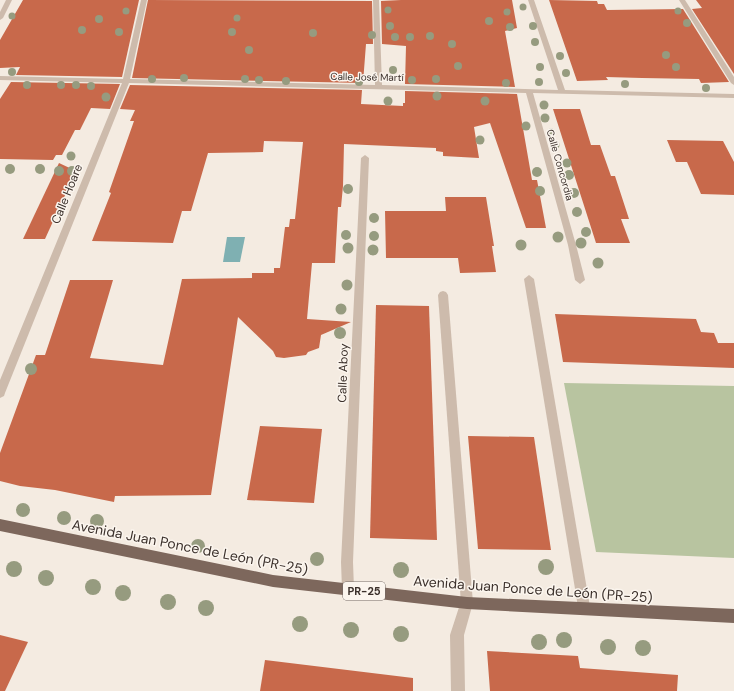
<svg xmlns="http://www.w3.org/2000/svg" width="734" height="691" font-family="'DM Sans',sans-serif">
  <rect width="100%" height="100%" fill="#f4ebe1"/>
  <path fill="#b8c4a0" d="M 564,383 L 734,386 L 734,558 L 596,552 Z"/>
  <path fill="#7fb0b2" d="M 227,237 L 245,237 L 240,262 L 223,262 Z"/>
  <g fill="#c8694b">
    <path d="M 23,0 L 139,0 L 122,77 L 16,75 L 20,67 L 0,68 L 0,40 Z"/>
    <path d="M 148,0 L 372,1 L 373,44 L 366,44 L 363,83 L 132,78 Z"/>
    <path d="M 401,0 L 512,0 L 517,28 L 505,31 L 515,87 L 405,84 L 406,46 L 382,44 L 381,1 Z"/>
    <path d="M 549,0 L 597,1 L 598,4 L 604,4 L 607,10 L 683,9 L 729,82 L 701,83 L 699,79 L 642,78 L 606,77 L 608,80 L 577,81 Z"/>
    <path d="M 696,0 L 734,0 L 734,74 L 692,9 L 702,8 Z"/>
    <path d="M 11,82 L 120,84 L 110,109 L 91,108 L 80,130 L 75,130 L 62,155 L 56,155 L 53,160 L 0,159 L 0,99 Z"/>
    <path d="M 130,85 L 362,90 L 361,104 L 403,106 L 403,103 L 405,103 L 405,91 L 517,94 L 532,180 L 537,180 L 546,228 L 526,228 L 490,123 L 474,127 L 479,158 L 443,156 L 443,152 L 436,151 L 436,148 L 344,144 L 343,186 L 341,207 L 338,207 L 335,263 L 312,263 L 307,319 L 351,322 L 321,335 L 319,348 L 308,352 L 306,355 L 284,358 L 276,357 L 273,351 L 238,317 L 211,495 L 115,496 L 114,502 L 55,490 L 20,486 L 0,481 L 0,453 L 36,355 L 45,355 L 70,280 L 113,280 L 90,358 L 163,365 L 182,279 L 252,278 L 252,273 L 274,273 L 274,268 L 280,268 L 285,227 L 289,227 L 290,219 L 295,219 L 303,142 L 264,141 L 263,152 L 208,153 L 191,211 L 182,211 L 173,243 L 92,241 L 111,193 L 109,192 L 134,121 L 130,121 L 135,110 L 120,109 Z"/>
    <path d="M 553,109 L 580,109 L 591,145 L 600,145 L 611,176 L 615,176 L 629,219 L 621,219 L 630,243 L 596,243 Z"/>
    <path d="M 667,140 L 723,141 L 734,162 L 734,195 L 701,194 L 687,162 L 676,162 Z"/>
    <path d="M 59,163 L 76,171 L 45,239 L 23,239 Z"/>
    <path d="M 445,197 L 486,197 L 494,246 L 492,246 L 496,272 L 460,273 L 458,258 L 386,258 L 385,211 L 446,211 Z"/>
    <path d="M 376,305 L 429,306 L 437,540 L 370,538 Z"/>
    <path d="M 555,314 L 696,319 L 701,332 L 714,333 L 718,343 L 734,343 L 734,368 L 563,362 Z"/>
    <path d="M 260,426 L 322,429 L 314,503 L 247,500 Z"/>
    <path d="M 468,436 L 534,437 L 551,550 L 478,549 Z"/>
    <path d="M 0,635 L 28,642 L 5,691 L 0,691 Z"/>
    <path d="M 487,651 L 578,656 L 580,668 L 678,675 L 677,691 L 490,691 Z"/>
    <path d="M 265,660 L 413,678 L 413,691 L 260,691 Z"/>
  </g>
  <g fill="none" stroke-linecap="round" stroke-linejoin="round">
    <g fill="#cdbbac" fill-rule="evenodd">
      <path d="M 572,242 L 576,245 L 585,280 L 580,284 L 575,280 L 568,245 Z"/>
      <path d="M 529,275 L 534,279 L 590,607 L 589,612 L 584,613 L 579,612 L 578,607 L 524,279 Z"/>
      <path d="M 443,291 L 446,292 L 448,295 L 473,603 L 472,608 L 467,609 L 462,608 L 461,603 L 438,295 L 440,292 Z"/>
    </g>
    <g fill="#cdbbac" fill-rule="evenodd">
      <path d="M 6,0 L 12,0 L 3,18 L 0,20 L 0,12 Z"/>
      <path d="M 141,0 L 147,0 L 130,79 L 375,85 L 373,0 L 379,0 L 382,85 L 558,90 L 528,0 L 534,0 L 565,90 L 734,94 L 734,98 L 533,93 L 576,245 L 572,248 L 568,245 L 526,93 L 129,83 L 5,393 L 4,396 L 0,398 L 0,380 L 122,83 L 0,80 L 0,76 L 123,79 Z"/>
      <path d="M 679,0 L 685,0 L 734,77 L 734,85 L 731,83 Z"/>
      <path d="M 365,155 L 369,158 L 353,562 L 354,589 L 353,594 L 348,595 L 343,594 L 342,589 L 341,562 L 361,158 Z"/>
      <path d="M 467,597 L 472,598 L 473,603 L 464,635 L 465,691 L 451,691 L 450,635 L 462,598 Z"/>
    </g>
    <path fill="#7d675c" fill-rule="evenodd" d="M 0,519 L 273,575 L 467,597 L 734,609 L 734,623 L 467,609 L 273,587 L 0,531 Z"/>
  </g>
  <g fill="#969b7f">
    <circle cx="523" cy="7" r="3.5"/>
    <circle cx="388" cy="10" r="3.5"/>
    <circle cx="126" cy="11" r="3.5"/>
    <circle cx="678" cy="11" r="3.5"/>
    <circle cx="507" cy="12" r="3.5"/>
    <circle cx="12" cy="16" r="3.5"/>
    <circle cx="237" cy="18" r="3.5"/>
    <circle cx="99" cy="19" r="4"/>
    <circle cx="489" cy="21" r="4"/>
    <circle cx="687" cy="23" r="4"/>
    <circle cx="390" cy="26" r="4"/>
    <circle cx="533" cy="26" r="4"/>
    <circle cx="510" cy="27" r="4"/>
    <circle cx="82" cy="30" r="4"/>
    <circle cx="119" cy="32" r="4"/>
    <circle cx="232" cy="32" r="4"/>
    <circle cx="313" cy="33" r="4"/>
    <circle cx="372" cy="35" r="4"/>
    <circle cx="430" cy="36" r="4"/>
    <circle cx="395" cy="37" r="4"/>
    <circle cx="410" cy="37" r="4"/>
    <circle cx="535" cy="42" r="4"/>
    <circle cx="452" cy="44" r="4"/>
    <circle cx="249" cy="50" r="4"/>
    <circle cx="666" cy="55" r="4"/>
    <circle cx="560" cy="56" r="4"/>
    <circle cx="458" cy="66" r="4"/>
    <circle cx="540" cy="67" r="4"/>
    <circle cx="676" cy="67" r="4"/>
    <circle cx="393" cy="70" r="4"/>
    <circle cx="12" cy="72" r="4"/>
    <circle cx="566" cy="73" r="4"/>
    <circle cx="184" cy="78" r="4"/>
    <circle cx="152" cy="79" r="4"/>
    <circle cx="245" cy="79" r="4"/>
    <circle cx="436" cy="79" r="4"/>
    <circle cx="259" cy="80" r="4"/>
    <circle cx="412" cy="80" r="4"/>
    <circle cx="286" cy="81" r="4"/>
    <circle cx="359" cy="82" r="4"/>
    <circle cx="539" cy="82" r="4"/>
    <circle cx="506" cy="83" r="4"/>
    <circle cx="625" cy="84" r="4"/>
    <circle cx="27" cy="85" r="4"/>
    <circle cx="61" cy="85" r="4"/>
    <circle cx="76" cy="85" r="4"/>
    <circle cx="91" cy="86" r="4"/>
    <circle cx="706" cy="88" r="4"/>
    <circle cx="437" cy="96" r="4.5"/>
    <circle cx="106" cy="97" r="4.5"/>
    <circle cx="388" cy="101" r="4.5"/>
    <circle cx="485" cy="101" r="4.5"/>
    <circle cx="544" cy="105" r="4.5"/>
    <circle cx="545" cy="118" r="4.5"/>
    <circle cx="526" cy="126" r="4.5"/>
    <circle cx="551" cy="133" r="4.5"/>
    <circle cx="480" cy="140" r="4.5"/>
    <circle cx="555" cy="145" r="4.5"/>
    <circle cx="71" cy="156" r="4.5"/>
    <circle cx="567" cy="163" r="4.5"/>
    <circle cx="10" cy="169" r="5"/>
    <circle cx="40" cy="169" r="5"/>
    <circle cx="59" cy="171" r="5"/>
    <circle cx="72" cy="171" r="5"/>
    <circle cx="537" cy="172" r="5"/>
    <circle cx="569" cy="175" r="5"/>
    <circle cx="348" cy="189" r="5"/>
    <circle cx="540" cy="191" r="5"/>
    <circle cx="574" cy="193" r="5"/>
    <circle cx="577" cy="212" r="5"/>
    <circle cx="374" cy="218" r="5"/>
    <circle cx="586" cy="232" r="5"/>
    <circle cx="346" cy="235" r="5"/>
    <circle cx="374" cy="236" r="5"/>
    <circle cx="558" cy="237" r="5.5"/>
    <circle cx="581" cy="243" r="5.5"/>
    <circle cx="521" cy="245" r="5.5"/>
    <circle cx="348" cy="248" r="5.5"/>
    <circle cx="373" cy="250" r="5.5"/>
    <circle cx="598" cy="263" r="5.5"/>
    <circle cx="347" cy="285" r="5.5"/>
    <circle cx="341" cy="309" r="5.5"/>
    <circle cx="340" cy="333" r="6"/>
    <circle cx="31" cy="369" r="6"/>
    <circle cx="23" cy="510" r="7"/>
    <circle cx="64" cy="518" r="7"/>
    <circle cx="97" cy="521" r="7"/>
    <circle cx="198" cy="546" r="7"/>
    <circle cx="317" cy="559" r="7"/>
    <circle cx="546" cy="567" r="8"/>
    <circle cx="14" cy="569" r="8"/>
    <circle cx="401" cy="570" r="8"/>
    <circle cx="46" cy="578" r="8"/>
    <circle cx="93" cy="587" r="8"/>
    <circle cx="123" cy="593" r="8"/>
    <circle cx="168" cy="602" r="8"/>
    <circle cx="206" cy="608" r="8"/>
    <circle cx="300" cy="624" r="8"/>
    <circle cx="351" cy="630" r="8"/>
    <circle cx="401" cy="634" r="8"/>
    <circle cx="564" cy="640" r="8"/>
    <circle cx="539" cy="642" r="8"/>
    <circle cx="608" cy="647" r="8"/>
    <circle cx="643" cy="648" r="8"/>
  </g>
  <g text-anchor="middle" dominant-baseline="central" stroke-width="3" stroke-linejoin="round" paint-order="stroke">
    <g font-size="10" fill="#3b302b" stroke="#fbf5ee">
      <text transform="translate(367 77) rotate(1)">Calle José Martí</text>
      <text transform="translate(560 165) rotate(74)">Calle Concordia</text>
    </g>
    <rect fill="#fbf5ee" stroke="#756b66" stroke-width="1" x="343" y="582" width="42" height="18" rx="3"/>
    <g font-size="11" font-weight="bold" fill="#3b302b">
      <text x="364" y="591">PR-25</text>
    </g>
    <g font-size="12" fill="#3b302b" stroke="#fbf5ee">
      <text transform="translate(67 194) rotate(-68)">Calle Hoare</text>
      <text transform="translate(343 373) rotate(-88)">Calle Aboy</text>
    </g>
    <g font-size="14" fill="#3b302b" stroke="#fbf5ee">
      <text transform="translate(190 547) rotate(11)">Avenida Juan Ponce de León (PR-25)</text>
      <text transform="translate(533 589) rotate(4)">Avenida Juan Ponce de León (PR-25)</text>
    </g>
  </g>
</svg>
